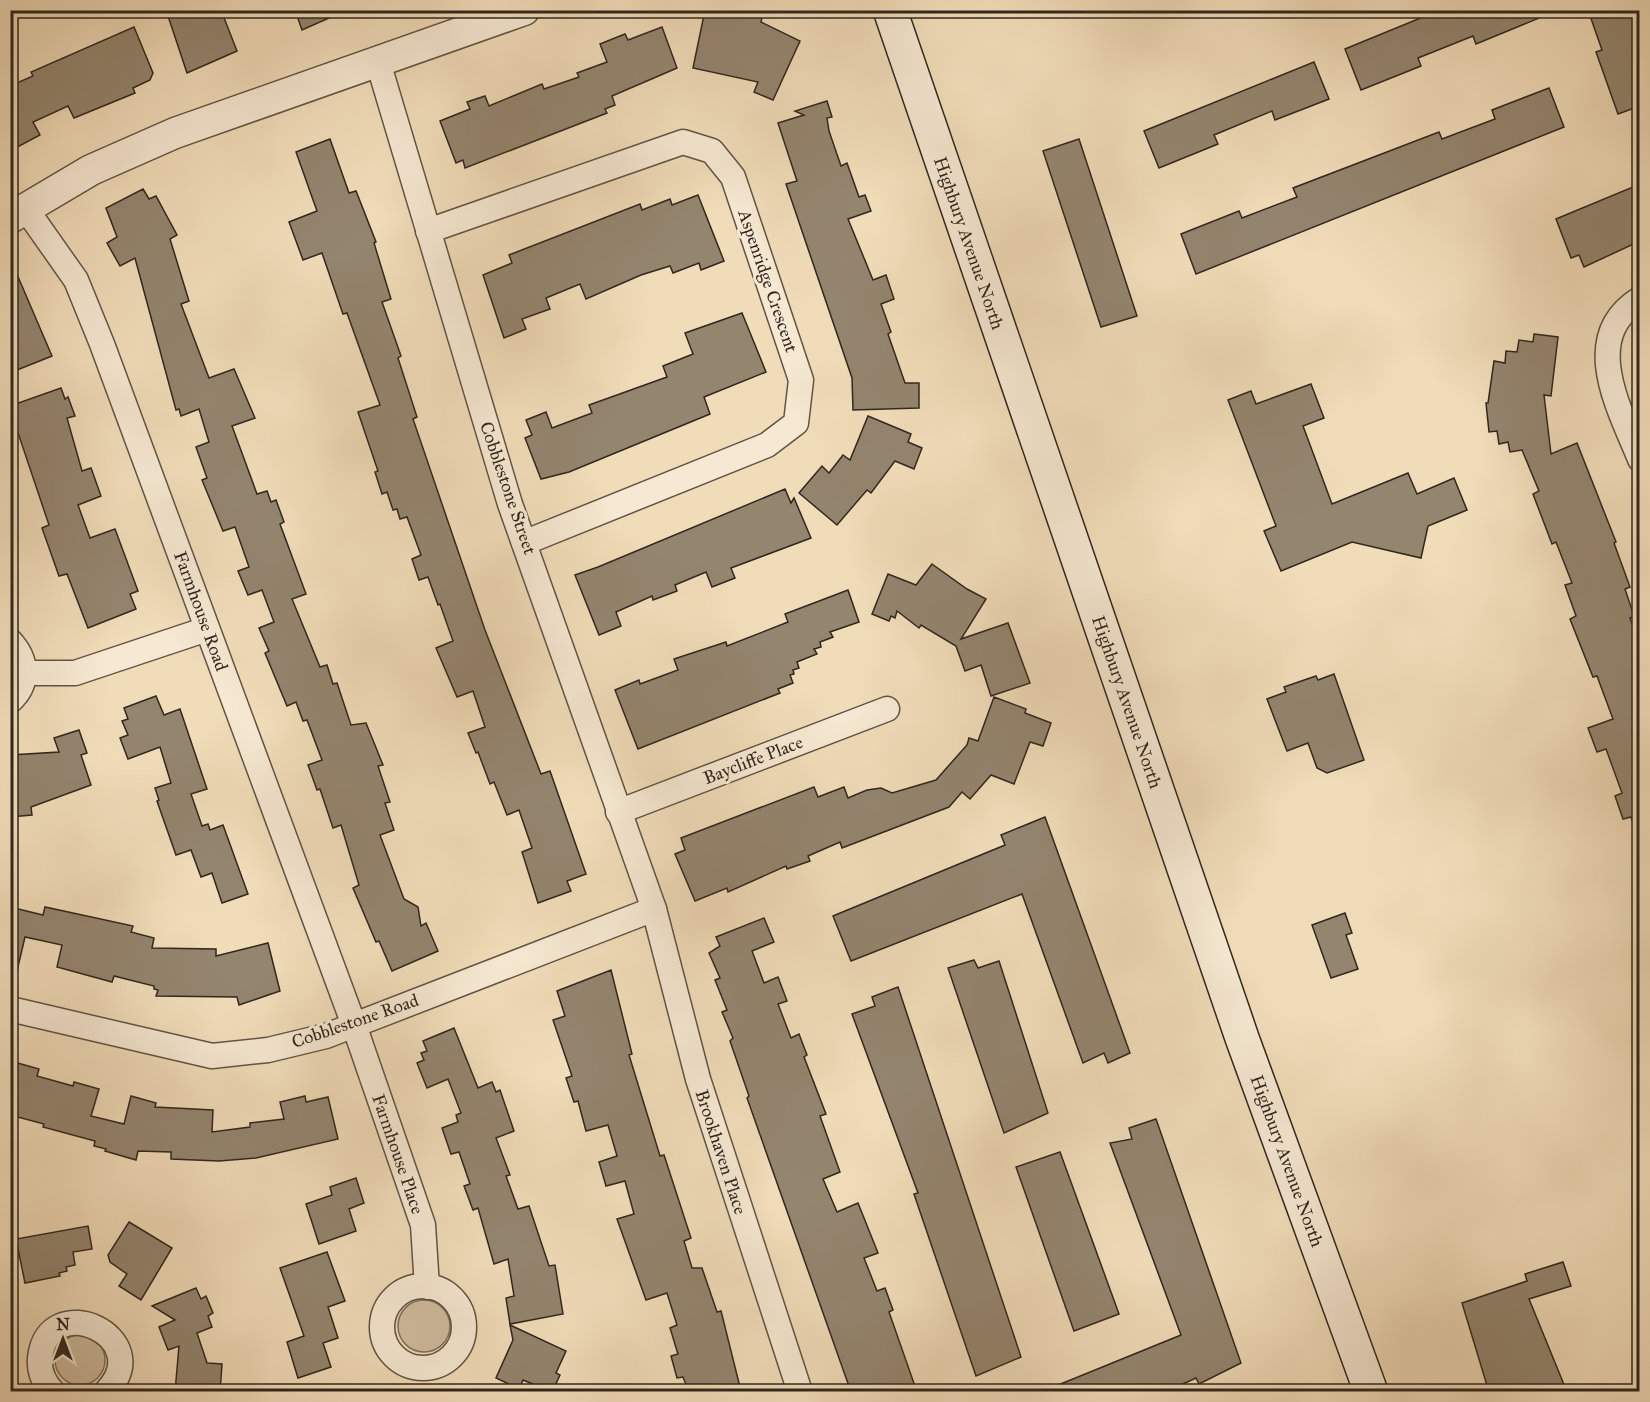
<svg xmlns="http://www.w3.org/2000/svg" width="1650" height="1402" font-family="'IM FELL Great Primer',serif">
  <rect width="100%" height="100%" fill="#f1dcb9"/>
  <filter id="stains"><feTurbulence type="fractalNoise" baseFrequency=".00333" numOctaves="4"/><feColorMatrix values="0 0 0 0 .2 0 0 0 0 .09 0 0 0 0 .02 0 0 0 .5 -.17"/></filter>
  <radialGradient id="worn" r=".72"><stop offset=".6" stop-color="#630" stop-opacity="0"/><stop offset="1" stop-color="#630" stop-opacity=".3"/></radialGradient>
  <g fill="#d0bd9f" stroke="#80725e" stroke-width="1.5">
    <circle cx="424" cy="1326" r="26"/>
    <circle cx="80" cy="1360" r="25"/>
  </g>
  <g fill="#94856f" stroke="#30271e" stroke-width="1.5">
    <path d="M 166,10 L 221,10 L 237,51 L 187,73 Z"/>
    <path d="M 295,10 L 347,10 L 302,30 Z"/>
    <path d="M 705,10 L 763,13 L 761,22 L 800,41 L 773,100 L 754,92 L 758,82 L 693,68 Z"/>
    <path d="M 1440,10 L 1556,10 L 1556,11 L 1476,44 L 1473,36 L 1418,58 L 1421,66 L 1361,90 L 1345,49 Z"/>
    <path d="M 1588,10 L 1630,10 L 1640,38 L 1640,106 L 1618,114 L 1596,52 L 1602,50 Z"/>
    <path d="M 134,27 L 153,73 L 150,80 L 133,88 L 135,93 L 74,118 L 68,106 L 33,122 L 40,135 L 10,151 L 10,86 L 33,76 L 31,72 Z"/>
    <path d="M 662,27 L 677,68 L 612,96 L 615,105 L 605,109 L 607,113 L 465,168 L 463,160 L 456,163 L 440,121 L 470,109 L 467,102 L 485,96 L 489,106 L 542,84 L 544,89 L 579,77 L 577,73 L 607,62 L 600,44 L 625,34 L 628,40 Z"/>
    <path d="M 1314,62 L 1329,99 L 1275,120 L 1272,111 L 1214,135 L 1218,144 L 1159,168 L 1144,131 Z"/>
    <path d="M 1549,88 L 1564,127 L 1196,274 L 1181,234 L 1239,211 L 1242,218 L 1297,197 L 1293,188 L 1439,132 L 1442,139 L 1495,119 L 1492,110 Z"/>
    <path d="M 827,101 L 832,117 L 827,118 L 829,131 L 841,166 L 847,163 L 859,197 L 865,195 L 871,211 L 848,219 L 873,280 L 886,275 L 894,299 L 881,304 L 891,332 L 888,334 L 905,383 L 919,383 L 919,408 L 853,410 L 852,378 L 786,184 L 797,181 L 778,123 L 804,115 L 795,111 Z"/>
    <path d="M 330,139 L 349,193 L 356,191 L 376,242 L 374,243 L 391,299 L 382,302 L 401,356 L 398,358 L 417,417 L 413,419 L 485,630 L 541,774 L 550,771 L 586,874 L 567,881 L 571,891 L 538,903 L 522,852 L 532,848 L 519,810 L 507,815 L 494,782 L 490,784 L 478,752 L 476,753 L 468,733 L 485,727 L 473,691 L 457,697 L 436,648 L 453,641 L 440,604 L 438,605 L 428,577 L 419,580 L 412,559 L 421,555 L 407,517 L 400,519 L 397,509 L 393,510 L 387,492 L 382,494 L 375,472 L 378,471 L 358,412 L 380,405 L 347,313 L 343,314 L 322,253 L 303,260 L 289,222 L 317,211 L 296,152 Z"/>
    <path d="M 1079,139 L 1137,316 L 1101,327 L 1043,151 Z"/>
    <path d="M 1640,184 L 1640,241 L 1584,267 L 1579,255 L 1571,258 L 1556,219 Z"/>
    <path d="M 143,189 L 149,199 L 156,196 L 177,235 L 170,239 L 189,301 L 181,304 L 209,378 L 234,369 L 255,418 L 232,426 L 257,494 L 267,491 L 271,502 L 276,500 L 284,522 L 280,524 L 306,594 L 292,599 L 320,667 L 327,665 L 333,684 L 337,683 L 351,725 L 366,723 L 383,765 L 378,766 L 390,802 L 385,803 L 394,830 L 380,835 L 404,899 L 418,907 L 421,926 L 426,923 L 438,951 L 392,971 L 379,941 L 376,942 L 353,888 L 359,885 L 341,825 L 333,828 L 320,789 L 317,790 L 308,765 L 322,760 L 307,720 L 303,721 L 296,702 L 287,706 L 265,653 L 269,651 L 259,628 L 274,622 L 262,590 L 248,595 L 238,571 L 249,567 L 235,527 L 223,531 L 202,480 L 207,478 L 196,447 L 209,442 L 199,409 L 181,416 L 179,409 L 176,410 L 135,258 L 120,266 L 107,243 L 117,237 L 106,208 Z"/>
    <path d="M 698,195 L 724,261 L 701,270 L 699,263 L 673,273 L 670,266 L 641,275 L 586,299 L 580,284 L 546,298 L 550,309 L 522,319 L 526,329 L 504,338 L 483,275 L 512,263 L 509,255 L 640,204 L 642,210 L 670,199 L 672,205 Z"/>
    <path d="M 10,258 L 52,356 L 17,370 L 10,354 Z"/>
    <path d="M 742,313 L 766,372 L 704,397 L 710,414 L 569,472 L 541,479 L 525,438 L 532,435 L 526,420 L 546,412 L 552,428 L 592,413 L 589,405 L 667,377 L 663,366 L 693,354 L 685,333 Z"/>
    <path d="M 1534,334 L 1558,337 L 1551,396 L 1544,395 L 1551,454 L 1577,443 L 1616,542 L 1614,543 L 1630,587 L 1625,589 L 1634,616 L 1630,618 L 1640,647 L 1640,834 L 1637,835 L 1631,817 L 1623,819 L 1615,796 L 1622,793 L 1606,749 L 1597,752 L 1588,728 L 1613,719 L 1597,676 L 1593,677 L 1570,619 L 1576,616 L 1565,585 L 1572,583 L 1556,542 L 1552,544 L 1533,494 L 1539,491 L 1522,450 L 1510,452 L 1508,442 L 1499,444 L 1497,431 L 1489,432 L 1486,403 L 1488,403 L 1494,361 L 1505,363 L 1506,351 L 1517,352 L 1519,340 L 1533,342 Z"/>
    <path d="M 1311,384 L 1324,418 L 1303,426 L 1332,504 L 1408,473 L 1417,494 L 1454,478 L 1467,510 L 1428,526 L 1421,558 L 1352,542 L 1281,571 L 1264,531 L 1276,526 L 1228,400 L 1251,391 L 1256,404 Z"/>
    <path d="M 61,388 L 65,399 L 68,397 L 75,416 L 67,418 L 82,471 L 91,468 L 101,496 L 78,505 L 90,538 L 115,529 L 138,591 L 130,594 L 136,609 L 88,628 L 67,574 L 59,576 L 42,528 L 49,525 L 10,409 L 10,406 Z"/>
    <path d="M 868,416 L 911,434 L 908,442 L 922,448 L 914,469 L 895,461 L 871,493 L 867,490 L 837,525 L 799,493 L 822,466 L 829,473 L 843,455 L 850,460 Z"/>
    <path d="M 785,489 L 791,503 L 794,498 L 811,538 L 731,568 L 735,578 L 712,587 L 706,572 L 675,585 L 677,591 L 653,600 L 652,596 L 616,612 L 621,626 L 599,635 L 575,575 L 598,567 Z"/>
    <path d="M 932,564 L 967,589 L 986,599 L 961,639 L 1008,623 L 1030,683 L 991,696 L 981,665 L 965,671 L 956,646 L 921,625 L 919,628 L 897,611 L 895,618 L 891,616 L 889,621 L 872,614 L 888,574 L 916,585 Z"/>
    <path d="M 848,590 L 859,622 L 830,632 L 833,637 L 820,642 L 821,647 L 814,649 L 817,654 L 797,662 L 799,668 L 793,670 L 794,674 L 790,675 L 793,683 L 778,689 L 780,693 L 638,749 L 615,690 L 639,680 L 640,684 L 678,670 L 674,659 L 726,642 L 727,646 L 788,622 L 785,614 Z"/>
    <path d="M 1334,674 L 1364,760 L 1327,773 L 1317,768 L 1308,743 L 1287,751 L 1267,699 L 1286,692 L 1284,687 L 1316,676 L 1318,680 Z"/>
    <path d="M 156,696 L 164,715 L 180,709 L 207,789 L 191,794 L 202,826 L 208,824 L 210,830 L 223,825 L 248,894 L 222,903 L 212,873 L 201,877 L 191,850 L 176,855 L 157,801 L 159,800 L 155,788 L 171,783 L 160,747 L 128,759 L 120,738 L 128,735 L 122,721 L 128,719 L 124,708 Z"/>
    <path d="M 994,697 L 1026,709 L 1025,713 L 1051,723 L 1043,746 L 1030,742 L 1014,784 L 991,775 L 970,799 L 962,792 L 949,807 L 842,848 L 840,842 L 808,856 L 810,861 L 787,869 L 786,866 L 728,892 L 727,888 L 695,901 L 675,854 L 685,850 L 681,838 L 814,787 L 818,797 L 844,787 L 848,798 L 867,790 L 881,788 L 892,793 L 936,780 L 967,745 L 969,738 L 978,741 Z"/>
    <path d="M 79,730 L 87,753 L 81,755 L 91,785 L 31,807 L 32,815 L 10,817 L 10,755 L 59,752 L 54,738 Z"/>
    <path d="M 1045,817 L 1130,1053 L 1108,1063 L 1104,1053 L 1083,1063 L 1022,894 L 851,961 L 833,916 L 1005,845 L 1001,835 Z"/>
    <path d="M 10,907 L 43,915 L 45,907 L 133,926 L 131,932 L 154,938 L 152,948 L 216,949 L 216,956 L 268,943 L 280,991 L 239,1005 L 237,997 L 156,996 L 158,990 L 154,989 L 154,986 L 114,976 L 112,982 L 57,967 L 62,945 L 25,937 L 17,971 L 10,970 Z"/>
    <path d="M 1345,913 L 1352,933 L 1346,935 L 1358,969 L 1331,978 L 1312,925 Z"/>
    <path d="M 764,918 L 774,942 L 752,951 L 764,983 L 778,977 L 787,1001 L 778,1004 L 791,1038 L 799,1034 L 807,1055 L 804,1057 L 826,1114 L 820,1116 L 840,1172 L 823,1179 L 837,1212 L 858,1203 L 878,1253 L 864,1258 L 877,1291 L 885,1288 L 893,1310 L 889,1312 L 917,1392 L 851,1392 L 747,1098 L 749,1096 L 730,1041 L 733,1038 L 722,1012 L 727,1010 L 715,980 L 720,978 L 709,953 L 720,946 L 716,937 Z"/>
    <path d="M 974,960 L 978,968 L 999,961 L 1048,1113 L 1004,1133 L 948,968 Z"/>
    <path d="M 611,970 L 632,1054 L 629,1055 L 660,1156 L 664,1155 L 691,1238 L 684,1241 L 692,1268 L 702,1268 L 717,1312 L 721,1311 L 740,1387 L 729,1392 L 689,1392 L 683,1377 L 677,1378 L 671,1356 L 678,1354 L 670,1328 L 677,1325 L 667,1293 L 646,1300 L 617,1219 L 634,1214 L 625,1181 L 606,1186 L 599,1162 L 617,1156 L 608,1125 L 586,1131 L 578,1101 L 574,1102 L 566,1078 L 572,1076 L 553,1020 L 565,1016 L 557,991 Z"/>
    <path d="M 898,987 L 1021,1357 L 976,1376 L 914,1194 L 918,1193 L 852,1014 L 875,1006 L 872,997 Z"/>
    <path d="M 454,1028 L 478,1088 L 492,1082 L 496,1092 L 500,1090 L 514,1131 L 496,1138 L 510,1175 L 506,1176 L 518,1209 L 529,1206 L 549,1266 L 555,1265 L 563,1314 L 510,1324 L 506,1298 L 514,1296 L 508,1259 L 494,1264 L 478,1208 L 473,1210 L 464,1186 L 470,1184 L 459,1152 L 451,1154 L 442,1128 L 458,1122 L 456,1115 L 461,1113 L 448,1079 L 427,1088 L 417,1063 L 424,1060 L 421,1053 L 427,1051 L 423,1041 Z"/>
    <path d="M 14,1062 L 39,1069 L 37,1076 L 73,1086 L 74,1082 L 99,1089 L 91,1116 L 124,1124 L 131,1096 L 156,1103 L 155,1107 L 213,1110 L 212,1132 L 250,1127 L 250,1123 L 284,1119 L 280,1102 L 305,1096 L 306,1102 L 328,1097 L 338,1139 L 256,1158 L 219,1161 L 171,1159 L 171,1152 L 138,1151 L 136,1160 L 105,1151 L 106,1149 L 94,1146 L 95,1141 L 43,1127 L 44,1124 L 10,1115 L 10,1074 Z"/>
    <path d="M 1156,1119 L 1241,1363 L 1199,1384 L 1196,1378 L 1165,1392 L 1041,1392 L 1181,1335 L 1110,1143 L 1132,1139 L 1129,1128 Z"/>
    <path d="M 1060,1152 L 1119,1314 L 1074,1331 L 1016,1167 Z"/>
    <path d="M 356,1178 L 364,1203 L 349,1209 L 356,1231 L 319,1244 L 306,1204 L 332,1195 L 330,1187 Z"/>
    <path d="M 129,1222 L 172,1248 L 141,1300 L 119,1286 L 127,1274 L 110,1262 L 108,1255 Z"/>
    <path d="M 88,1226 L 92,1249 L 73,1252 L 75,1265 L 66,1267 L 67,1271 L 59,1273 L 60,1276 L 25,1283 L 16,1239 Z"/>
    <path d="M 327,1252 L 345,1301 L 328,1307 L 338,1338 L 323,1343 L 331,1367 L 298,1378 L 287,1342 L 304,1336 L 280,1268 Z"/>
    <path d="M 1563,1262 L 1571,1286 L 1529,1299 L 1567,1392 L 1489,1392 L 1462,1303 L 1527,1281 L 1525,1274 Z"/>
    <path d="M 196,1288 L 201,1299 L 206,1296 L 213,1313 L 208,1316 L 212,1327 L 197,1333 L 207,1363 L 222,1364 L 220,1392 L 175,1392 L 179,1346 L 168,1350 L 159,1327 L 175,1320 L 152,1306 Z"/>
    <path d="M 510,1325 L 566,1351 L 556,1373 L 560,1375 L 552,1392 L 523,1380 L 519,1389 L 496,1378 L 513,1340 Z"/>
  </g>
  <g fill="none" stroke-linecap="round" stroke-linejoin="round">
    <g stroke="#605445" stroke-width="27">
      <g id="minor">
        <path d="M 378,62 L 510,504 L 654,909 L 698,1079 L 800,1392"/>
        <path d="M 26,209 L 76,280 L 102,344 L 354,1025 L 423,1225 L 427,1287"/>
        <path d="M 428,231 L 683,142 L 712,151 L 733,177 L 801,380 L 796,423 L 767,445 L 526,542"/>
        <path d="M 1640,299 C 1579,337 1619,408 1640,459"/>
        <path d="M 10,641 C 27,659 30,683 10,701"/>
        <path d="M 25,673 L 75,673 L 207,629"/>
        <path d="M 618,812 L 887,709"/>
        <path d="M 10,1009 L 212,1056 L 268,1050 L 326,1036 L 654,909"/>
        <circle cx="423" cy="1327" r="41"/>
        <path d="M 53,1392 C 44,1383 39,1371 40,1358 C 48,1287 159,1337 106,1392"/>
      </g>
    </g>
    <g stroke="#605445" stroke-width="33">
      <path id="tertiary" d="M 10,218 L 91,170 L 175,133 L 524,10"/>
    </g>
    <g stroke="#30271e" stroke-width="36">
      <path id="secondary" d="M 890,10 L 1242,1038 L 1371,1392"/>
    </g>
    <use href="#minor" stroke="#f6e8d2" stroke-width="24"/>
    <use href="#tertiary" stroke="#f6e8d2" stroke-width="30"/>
    <use href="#secondary" stroke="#f6e8d2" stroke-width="33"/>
  </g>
  <g text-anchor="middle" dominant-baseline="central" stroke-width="6" stroke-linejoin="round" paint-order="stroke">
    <g font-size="18" fill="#30271e" stroke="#f6e8d2">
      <text transform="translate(969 243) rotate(71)">Highbury Avenue North</text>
      <text transform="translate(768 281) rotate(71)">Aspenridge Crescent</text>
      <text transform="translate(508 488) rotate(71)">Cobblestone Street</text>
      <text transform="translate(201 611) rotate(70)">Farmhouse Road</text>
      <text transform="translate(1127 702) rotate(71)">Highbury Avenue North</text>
      <text transform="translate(753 760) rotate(-21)">Baycliffe Place</text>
      <text transform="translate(355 1021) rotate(-19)">Cobblestone Road</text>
      <text transform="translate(721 1152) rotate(72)">Brookhaven Place</text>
      <text transform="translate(398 1154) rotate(71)">Farmhouse Place</text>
      <text transform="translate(1287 1161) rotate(70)">Highbury Avenue North</text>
    </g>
  </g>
  <rect width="1650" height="1402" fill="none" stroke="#f1dcb9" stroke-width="36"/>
  <rect x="12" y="12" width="1626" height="1378" fill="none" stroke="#30271e" stroke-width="3"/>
  <rect x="18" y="18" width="1614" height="1366" fill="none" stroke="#30271e" stroke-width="1.5"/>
  <g transform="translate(63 1339)" stroke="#f6e8d2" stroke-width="4.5" paint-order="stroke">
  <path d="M0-4.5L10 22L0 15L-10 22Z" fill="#30271e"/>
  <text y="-9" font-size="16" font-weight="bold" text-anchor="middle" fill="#30271e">N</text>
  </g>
  <rect width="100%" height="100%" filter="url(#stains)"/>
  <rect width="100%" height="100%" fill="url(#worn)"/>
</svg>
